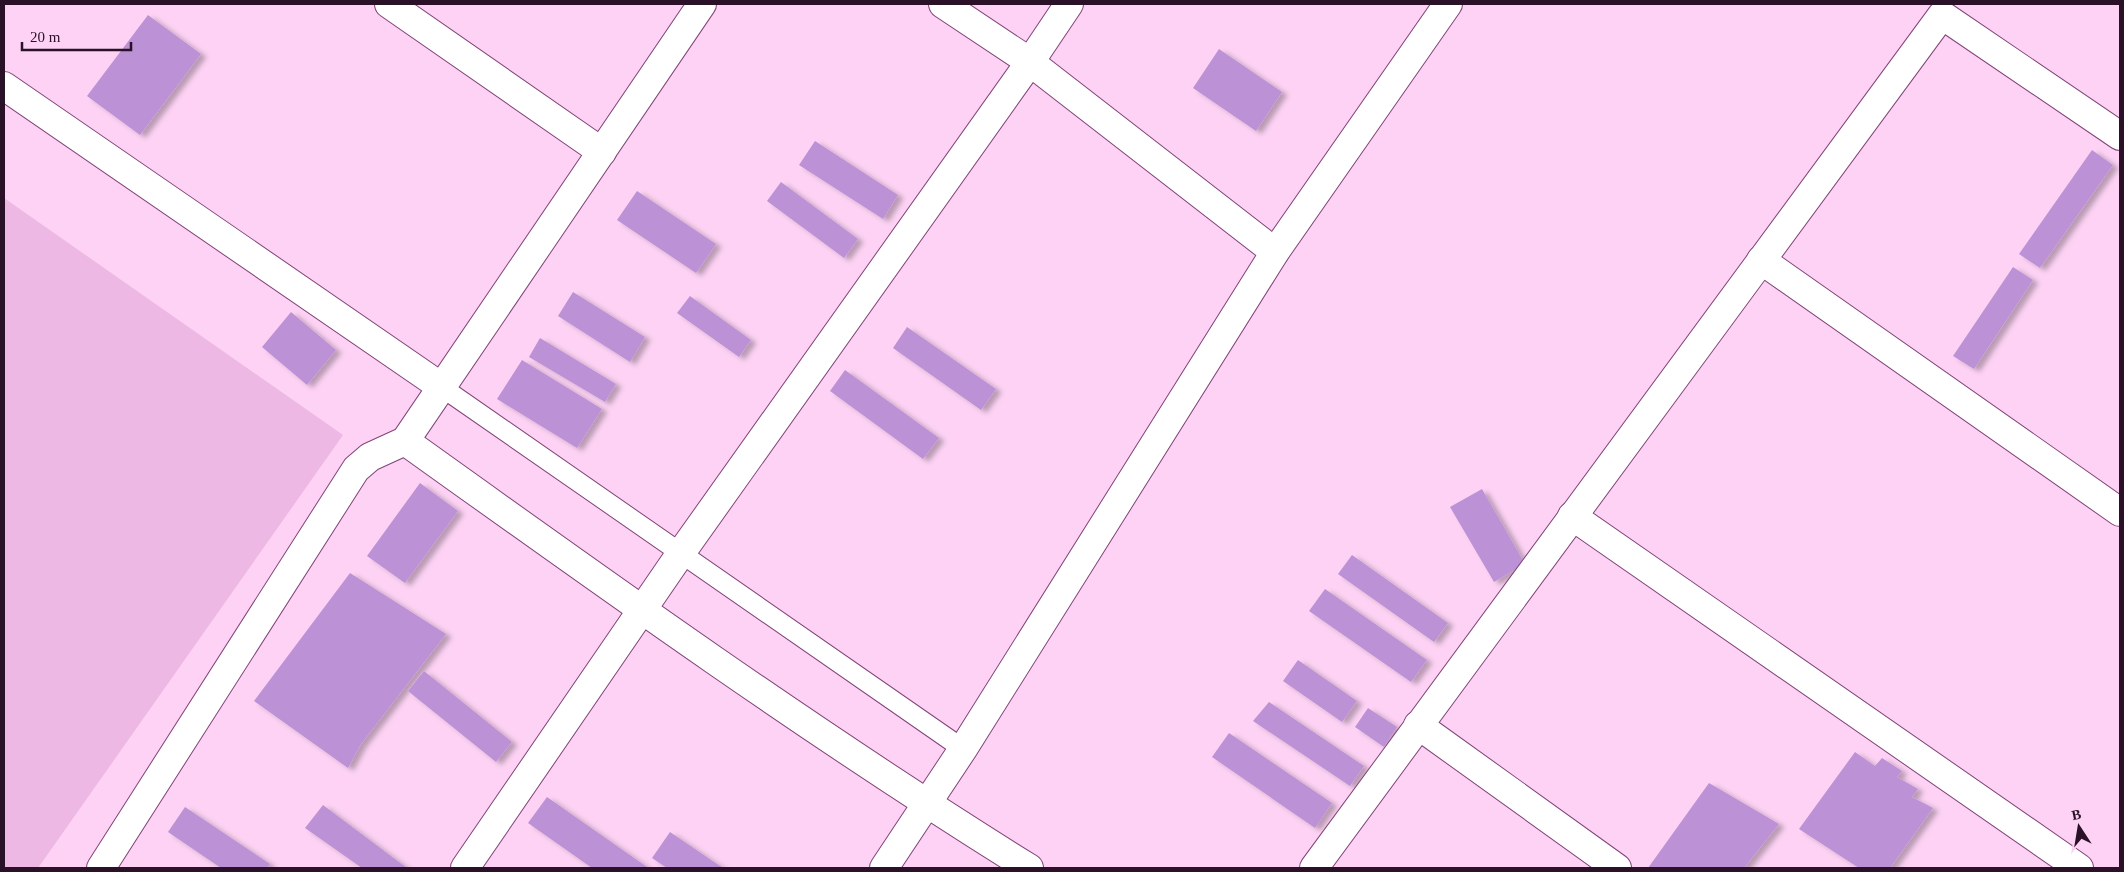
<svg xmlns="http://www.w3.org/2000/svg" width="2124" height="872" font-family="Georgia,serif">
  <defs>
    <filter id="shadow"><feDropShadow dx="5.5" dy="3" stdDeviation="2.5" flood-color="#0004"/></filter>
  </defs>
  <rect width="100%" height="100%" fill="#fdd2f4"/>
  <path fill="#edb8e3" d="M 4,198 L 343,435 L 38,868 L 4,868 Z"/>
  <g fill="#bd91d6" filter="url(#shadow)">
    <path d="M 148,15 L 201,54 L 140,135 L 87,96 Z"/>
    <path d="M 1219,49 L 1282,92 L 1256,131 L 1193,88 Z"/>
    <path d="M 815,141 L 898,195 L 883,219 L 799,165 Z"/>
    <path d="M 2092,150 L 2113,165 L 2040,268 L 2019,254 Z"/>
    <path d="M 781,182 L 858,239 L 844,258 L 767,201 Z"/>
    <path d="M 637,191 L 716,244 L 696,273 L 617,220 Z"/>
    <path d="M 2013,267 L 2033,280 L 1974,369 L 1953,356 Z"/>
    <path d="M 573,292 L 645,337 L 630,362 L 558,316 Z"/>
    <path d="M 690,296 L 751,340 L 739,357 L 677,313 Z"/>
    <path d="M 291,312 L 336,350 L 307,385 L 262,347 Z"/>
    <path d="M 907,327 L 996,389 L 981,410 L 893,348 Z"/>
    <path d="M 540,338 L 616,384 L 605,402 L 529,357 Z"/>
    <path d="M 522,360 L 602,409 L 577,448 L 497,399 Z"/>
    <path d="M 845,370 L 939,438 L 923,459 L 830,391 Z"/>
    <path d="M 420,483 L 458,511 L 405,583 L 367,556 Z"/>
    <path d="M 1482,489 L 1525,564 L 1494,582 L 1450,507 Z"/>
    <path d="M 1352,555 L 1448,623 L 1434,642 L 1338,574 Z"/>
    <path d="M 350,573 L 446,634 L 361,744 L 348,768 L 254,701 Z"/>
    <path d="M 1325,589 L 1427,660 L 1411,682 L 1309,611 Z"/>
    <path d="M 1298,660 L 1357,701 L 1342,722 L 1283,681 Z"/>
    <path d="M 424,671 L 512,742 L 496,762 L 408,691 Z"/>
    <path d="M 1269,702 L 1364,766 L 1350,786 L 1253,721 Z"/>
    <path d="M 1368,708 L 1397,727 L 1384,747 L 1355,727 Z"/>
    <path d="M 1229,733 L 1332,803 L 1315,828 L 1212,757 Z"/>
    <path d="M 1855,752 L 1875,766 L 1882,758 L 1902,771 L 1897,777 L 1918,789 L 1912,797 L 1933,808 L 1890,868 L 1859,868 L 1799,829 Z"/>
    <path d="M 1709,783 L 1779,824 L 1744,868 L 1648,868 Z"/>
    <path d="M 547,797 L 647,867 L 646,868 L 592,868 L 528,823 Z"/>
    <path d="M 323,805 L 407,868 L 362,868 L 305,828 Z"/>
    <path d="M 185,807 L 270,864 L 267,868 L 221,868 L 168,832 Z"/>
    <path d="M 670,832 L 723,868 L 667,868 L 652,858 Z"/>
  </g>
  <g fill="none" stroke-linecap="round" stroke-linejoin="round">
    <g stroke="#814478" stroke-width="21">
      <path id="service" d="M 443,388 L 963,749"/>
    </g>
    <g stroke="#814478" stroke-width="30">
      <g id="minor">
        <path d="M 389,4 L 602,152"/>
        <path d="M 943,4 L 1030,62 L 1275,252"/>
        <path d="M 4,86 L 443,388"/>
        <path d="M 1761,260 L 2120,512"/>
        <path d="M 405,441 C 610,588 815,735 1029,868"/>
        <path d="M 1572,516 L 2079,868"/>
        <path d="M 1418,725 L 1617,868"/>
        <path d="M 101,868 L 356,469 L 370,457 L 405,441 L 702,4"/>
        <path d="M 465,868 L 681,553 L 1030,62 L 1069,4"/>
        <path d="M 884,868 L 963,749 L 1275,252 L 1448,4"/>
        <path d="M 1314,868 L 1942,15 L 2120,136"/>
      </g>
    </g>
    <use href="#service" stroke="#fff" stroke-width="19"/>
    <use href="#minor" stroke="#fff" stroke-width="28"/>
  </g>
  <rect width="2124" height="872" fill="none" stroke="#2a1127" stroke-width="10"/>
  <g transform="translate(2079 827) rotate(348)" stroke="#fdd2f4" stroke-width="4" paint-order="stroke">
  <path d="M0-4L9 19L0 12L-9 19Z" fill="#2a1127"/>
  <text y="-8" font-size="14" font-weight="bold" text-anchor="middle" fill="#2a1127">B</text>
  </g>
  <path d="M22 42v8h109v-8" fill="none" stroke="#2a1127" stroke-width="2.5"/>
  <text x="30" y="42" font-size="15" fill="#2a1127" stroke="#fdd2f4" stroke-width="4" paint-order="stroke">20 m</text>
</svg>
